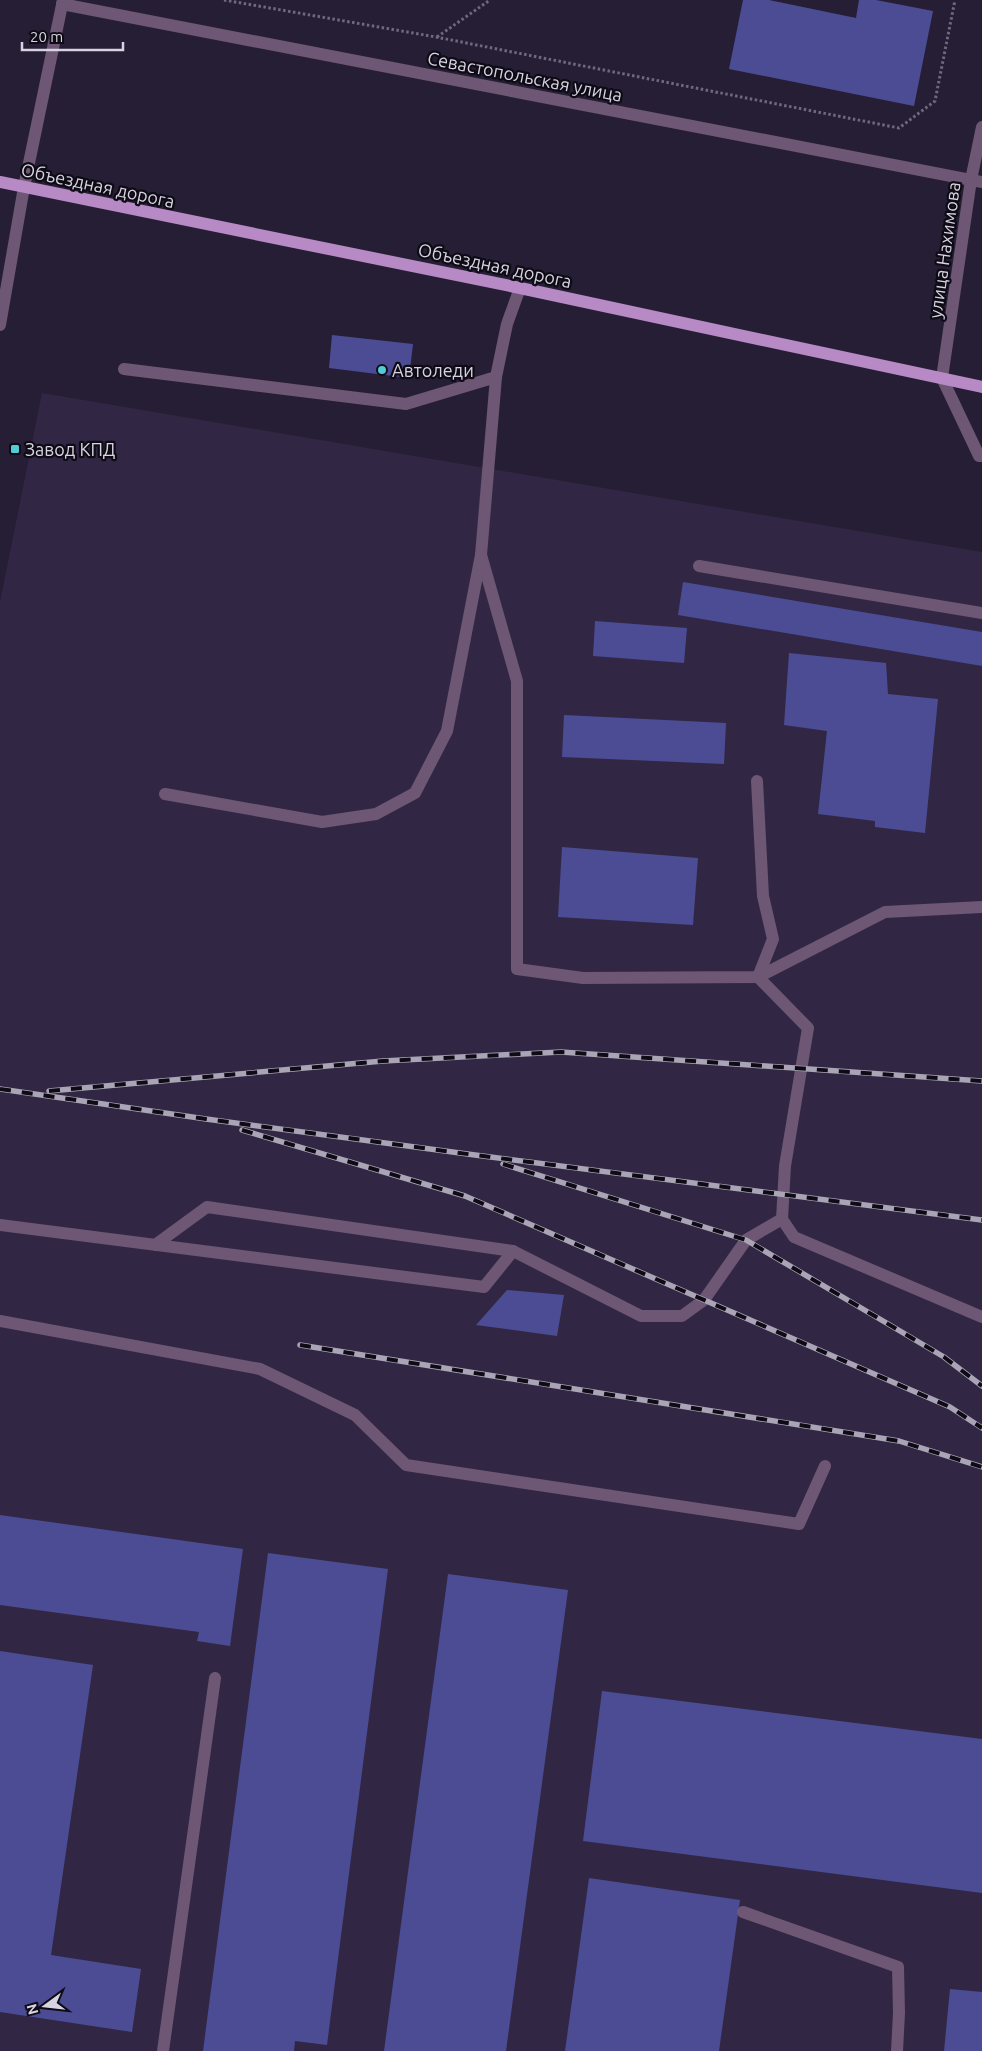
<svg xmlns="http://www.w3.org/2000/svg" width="982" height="2051" font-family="Ubuntu,sans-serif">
  <rect width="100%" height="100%" fill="#261e35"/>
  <path fill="#312744" d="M 42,393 L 982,552 L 982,2051 L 0,2051 L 0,602 Z"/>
  <g fill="#4c4c95">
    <path d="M 743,0 L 769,0 L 856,18 L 859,0 L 876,0 L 933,11 L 914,106 L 729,69 Z"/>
    <path d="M 332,335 L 413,344 L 409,378 L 329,368 Z"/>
    <path d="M 683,582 L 982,632 L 982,666 L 678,615 Z"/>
    <path d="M 595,621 L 687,628 L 684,663 L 593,656 Z"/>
    <path d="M 789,653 L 886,663 L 888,694 L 938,699 L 925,833 L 875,827 L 875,821 L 818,814 L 827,731 L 784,725 Z"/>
    <path d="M 564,715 L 726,723 L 724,764 L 562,757 Z"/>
    <path d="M 562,847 L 698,858 L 693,925 L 558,917 Z"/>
    <path d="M 507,1290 L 564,1295 L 557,1336 L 476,1325 Z"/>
    <path d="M 0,1515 L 243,1549 L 230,1646 L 197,1641 L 199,1632 L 0,1605 Z"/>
    <path d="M 268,1553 L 388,1569 L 327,2045 L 295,2041 L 294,2051 L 203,2051 Z"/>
    <path d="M 448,1574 L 568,1590 L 506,2051 L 384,2051 Z"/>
    <path d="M 0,1651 L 93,1665 L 51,1955 L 141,1969 L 132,2032 L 0,2012 Z"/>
    <path d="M 602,1691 L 982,1739 L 982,1893 L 583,1841 Z"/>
    <path d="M 589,1878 L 740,1900 L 719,2051 L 565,2051 Z"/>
    <path d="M 950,1989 L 982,1992 L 982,2051 L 944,2051 Z"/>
  </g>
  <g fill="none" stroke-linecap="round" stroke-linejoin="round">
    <g stroke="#6f697c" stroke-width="3" stroke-dasharray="2.5 2.5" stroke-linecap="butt">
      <path d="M 224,0 L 436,37 L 899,128 L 935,101 L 955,0"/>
      <path d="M 437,37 L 490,0"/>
    </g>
    <g stroke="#6d5774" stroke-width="12">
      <path d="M 62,4 L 982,182"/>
      <path d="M 982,127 L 971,180 L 942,378 L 979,456 L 982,456"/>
      <path d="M 0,325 L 24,187 L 63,0"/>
      <path d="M 124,369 L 406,404 L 496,377"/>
      <path d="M 481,555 L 517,681 L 517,969 L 583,978 L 758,977 L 885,912 L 982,907"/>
      <path d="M 699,566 L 982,613"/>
      <path d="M 757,781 L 763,896 L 773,939 L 758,977 L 808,1028 L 785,1166 L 782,1219 L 794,1237 L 982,1317"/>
      <path d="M 165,794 L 322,822 L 376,814 L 415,793 L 447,731 L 481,555 L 496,377 L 507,324 L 520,288"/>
      <path d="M 0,1225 L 484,1287 L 513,1251 L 207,1207 L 155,1245"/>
      <path d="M 513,1251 L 641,1316 L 682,1316 L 704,1300 L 746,1240 L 782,1219"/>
      <path d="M 0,1321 L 260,1369 L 355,1415 L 406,1465 L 799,1524 L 825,1466"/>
      <path d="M 743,1912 L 898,1967 L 899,2013 L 897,2051"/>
      <path d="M 163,2051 L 215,1678"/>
    </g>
    <path stroke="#b78ac6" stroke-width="12" d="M 0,182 L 520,288 L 982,387"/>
    <g stroke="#aaa5b6" stroke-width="5.5">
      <g id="rail">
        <path d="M 0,1089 L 206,1119 L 475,1155 L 982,1220"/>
        <path d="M 49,1091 L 383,1061 L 561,1052 L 982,1081"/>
        <path d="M 242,1130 L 465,1196 L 950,1407 L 982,1428"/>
        <path d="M 503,1164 L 746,1240 L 944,1357 L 982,1386"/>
        <path d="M 300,1345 L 899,1441 L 982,1467"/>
      </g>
    </g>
    <use href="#rail" stroke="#0e0b15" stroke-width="4" stroke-dasharray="11" stroke-linecap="butt"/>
  </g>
  <g fill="#52cbd9" stroke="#0e0b15" stroke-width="2">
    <circle cx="382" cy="370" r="5"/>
    <rect x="10" y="444" width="10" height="10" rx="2.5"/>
  </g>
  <g text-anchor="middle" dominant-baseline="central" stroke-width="4.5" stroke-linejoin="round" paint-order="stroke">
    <g font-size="18" fill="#d7d3e2" stroke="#0e0b15">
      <text transform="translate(525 76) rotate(11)">Севастопольская улица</text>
      <text transform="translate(98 185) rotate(12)">Объездная дорога</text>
      <text transform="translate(944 250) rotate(-82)">улица Нахимова</text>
      <text transform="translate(495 265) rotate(12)">Объездная дорога</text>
    </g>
    <g font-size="18" fill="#d7d3e2" stroke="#0e0b15" text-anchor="start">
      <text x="392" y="370">Автоледи</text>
      <text x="25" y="449">Завод КПД</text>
    </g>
  </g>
  <g transform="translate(45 2006) rotate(255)" stroke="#0e0b15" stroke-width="4" paint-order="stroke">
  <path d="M0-4L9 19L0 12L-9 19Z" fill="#d7d3e2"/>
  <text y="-8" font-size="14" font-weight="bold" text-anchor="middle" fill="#d7d3e2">N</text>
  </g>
  <path d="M22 42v8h101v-8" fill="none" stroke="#d7d3e2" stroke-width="2.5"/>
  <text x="30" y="42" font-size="15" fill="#d7d3e2" stroke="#0e0b15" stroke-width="4" paint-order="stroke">20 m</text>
</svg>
